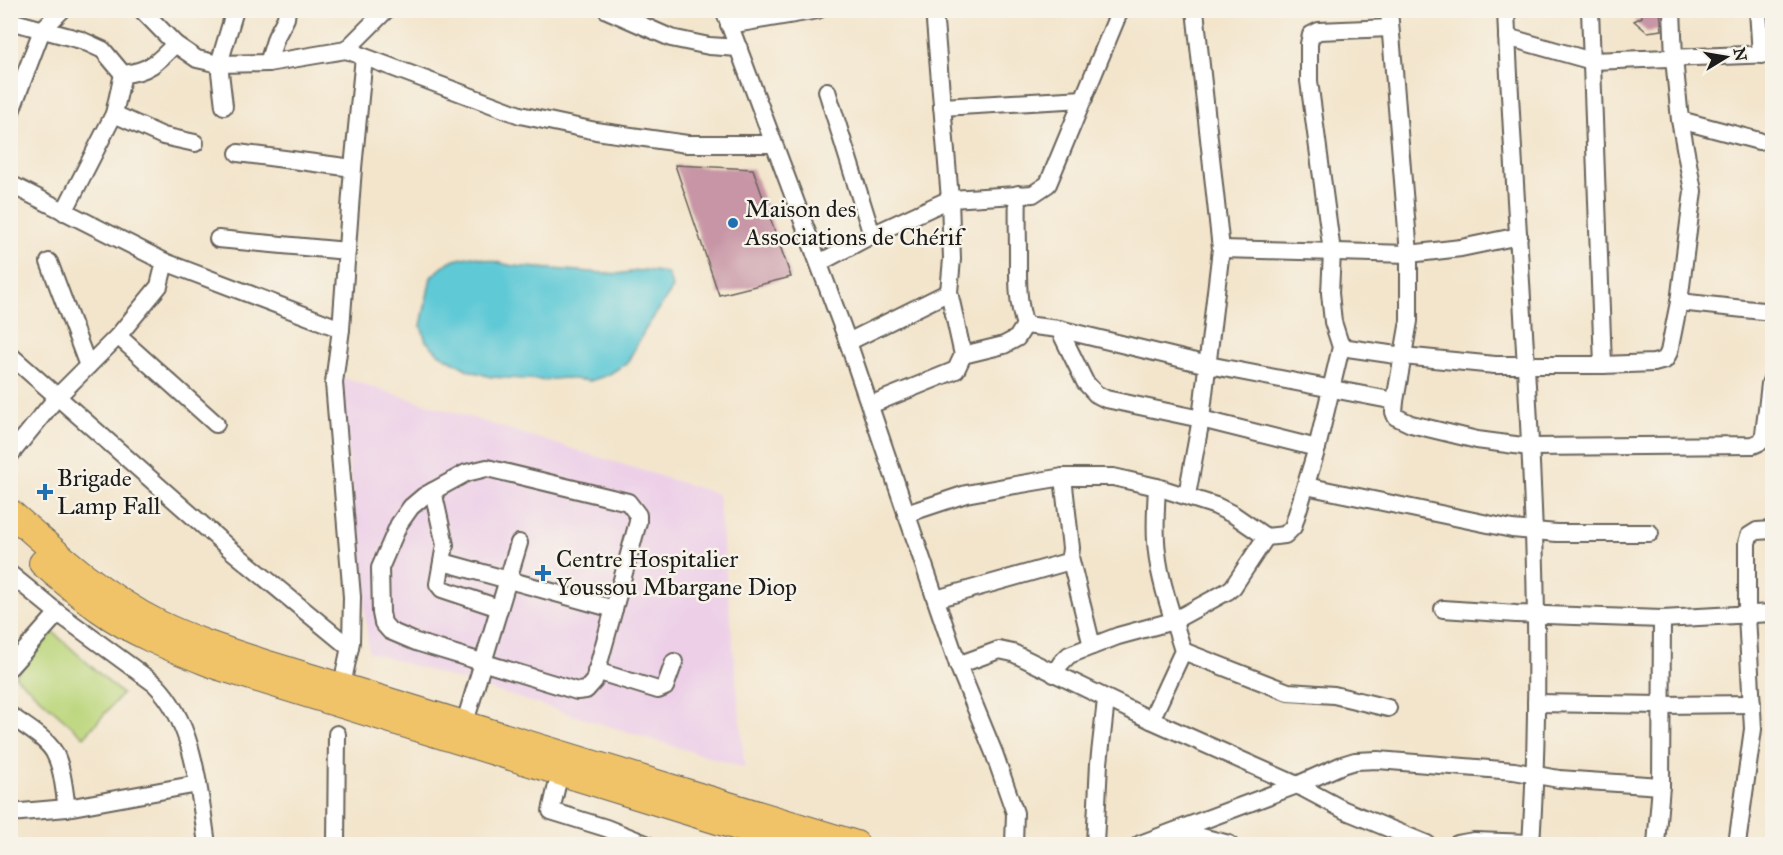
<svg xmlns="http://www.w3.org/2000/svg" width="1783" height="855" font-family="'IM FELL Great Primer',serif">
  <rect width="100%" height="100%" fill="#f7f3e8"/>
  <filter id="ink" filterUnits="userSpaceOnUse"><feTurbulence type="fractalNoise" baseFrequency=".0167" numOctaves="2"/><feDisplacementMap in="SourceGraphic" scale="12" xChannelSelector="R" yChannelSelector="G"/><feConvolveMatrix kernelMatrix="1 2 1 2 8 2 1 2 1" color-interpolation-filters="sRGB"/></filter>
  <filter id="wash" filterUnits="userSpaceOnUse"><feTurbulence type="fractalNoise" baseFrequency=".008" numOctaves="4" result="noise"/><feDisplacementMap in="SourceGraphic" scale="24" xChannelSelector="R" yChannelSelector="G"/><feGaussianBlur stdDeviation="1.35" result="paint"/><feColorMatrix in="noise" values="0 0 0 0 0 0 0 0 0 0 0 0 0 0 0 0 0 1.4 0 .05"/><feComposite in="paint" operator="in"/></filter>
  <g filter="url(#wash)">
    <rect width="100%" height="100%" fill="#f3e5cc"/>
    <path fill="#edd0e8" d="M 340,377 L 718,494 L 745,768 L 369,652 Z"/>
    <path fill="#bbd67b" stroke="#6c794c" stroke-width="1.5" d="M 53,632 L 122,694 L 84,737 L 15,676 Z"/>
    <path fill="#5ec9d6" stroke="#3d7279" stroke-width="1.5" d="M 472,256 L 513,266 L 617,274 L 645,270 L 667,273 L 673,288 L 645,330 L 627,363 L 608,375 L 590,381 L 564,378 L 543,380 L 491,377 L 468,370 L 438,353 L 426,341 L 421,326 L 431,277 L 450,261 Z"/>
    <g id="blocks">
      <g fill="#c795a5">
        <path d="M 1641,10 L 1660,10 L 1662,30 L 1647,32 L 1634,21 L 1642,17 Z"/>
        <path d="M 675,165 L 753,169 L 791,277 L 719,295 Z"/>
      </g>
    </g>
  </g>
  <g filter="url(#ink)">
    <use href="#blocks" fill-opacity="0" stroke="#67625a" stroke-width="1.5"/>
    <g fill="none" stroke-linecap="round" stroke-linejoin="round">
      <g stroke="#67625a" stroke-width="20">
        <g id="minor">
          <path d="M 142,10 L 175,44 L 197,59 L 219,64 L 268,63 L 346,50 L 386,10"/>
          <path d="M 607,10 L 671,38 L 709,46 L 739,48"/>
          <path d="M 724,10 L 848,342 L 958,665 L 994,753 L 1015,813 L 1014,844"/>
          <path d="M 1389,10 L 1409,254 L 1409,321 L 1395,401 L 1394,412 L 1396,417 L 1411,424 L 1477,440 L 1530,447 L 1753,445 L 1762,441 L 1764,434 L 1770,384 L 1772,379"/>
          <path d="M 1506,10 C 1517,288 1549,566 1531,844"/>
          <path d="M 1590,10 L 1603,365"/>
          <path d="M 1758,10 L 1761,55"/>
          <path d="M 10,21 L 81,40 L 103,50 L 123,74"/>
          <path d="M 729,25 L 818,10"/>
          <path d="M 1507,37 L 1592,61 L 1772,54"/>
          <path d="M 346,50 L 520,115 L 596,131 L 687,144 L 773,144"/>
          <path d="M 268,63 L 276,37 L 286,18 L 287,10"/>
          <path d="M 827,91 L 872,235"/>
          <path d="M 224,106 L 219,64 L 235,10"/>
          <path d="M 942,107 L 1084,99"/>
          <path d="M 10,114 L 42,30 L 62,10"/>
          <path d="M 114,114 L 163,136 L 195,143"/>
          <path d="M 1680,120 L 1759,141"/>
          <path d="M 238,153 L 353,168"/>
          <path d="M 10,184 L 165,262 L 159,286 L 118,336 L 58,396 L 10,455"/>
          <path d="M 1018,194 C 1017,214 1018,234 1018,255 C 1018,279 1017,302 1025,325 L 1059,329 L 1208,365 L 1395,401"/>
          <path d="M 64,212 L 114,114 L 123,74 C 148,72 158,62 175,44"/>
          <path d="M 218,239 L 347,251"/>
          <path d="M 1221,249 L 1409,254 L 1461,248 L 1519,236"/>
          <path d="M 49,262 L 88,366"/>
          <path d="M 165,262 L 341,329"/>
          <path d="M 819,263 L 872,235 L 950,199 L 1033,194 L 1048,184 L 1120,10"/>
          <path d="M 1679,302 L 1772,312"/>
          <path d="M 1059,329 L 1085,382 L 1096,394 L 1106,399 L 1201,419 L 1317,448"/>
          <path d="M 118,336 L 216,424"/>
          <path d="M 848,342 L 949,292"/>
          <path d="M 1341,347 L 1403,356 L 1495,365 L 1603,365 L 1654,363 L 1665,360 L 1669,352 L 1679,302 L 1693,191 L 1680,120 L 1674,58 L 1672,10"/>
          <path d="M 10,355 L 231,550 L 350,648"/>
          <path d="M 963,355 L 1004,345 L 1017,338 L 1025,325"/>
          <path d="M 870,405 L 956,370 L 963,355 L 949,292 L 952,259 L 950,199 L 934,10"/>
          <path d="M 487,468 L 628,502 L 638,515 L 638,522 L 594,681 L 586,690 L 577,691 L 416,642 L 390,631 L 383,623 L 381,613 L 380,568 L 399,524 L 411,507 L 424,496 L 466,473 Z"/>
          <path d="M 1306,486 L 1512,529 L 1557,533 L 1650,533"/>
          <path d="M 433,491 L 445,545 L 438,584 L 442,589 L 499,608"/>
          <path d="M 1187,495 L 1201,419 L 1221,249 L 1195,10"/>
          <path d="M 906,514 L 966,494 L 1004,487 L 1063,477 L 1113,477 L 1157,487 L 1216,506 L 1234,515 L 1266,537 L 1285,535 L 1293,527 L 1317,448 L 1341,347 L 1333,322 L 1330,293 L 1332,252 L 1309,81 L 1309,44 L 1311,35 L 1319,31 L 1390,28"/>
          <path d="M 1070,557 L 1092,646"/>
          <path d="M 443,562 L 614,609"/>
          <path d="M 10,574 L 58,613 L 155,684 C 195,724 199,791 207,844"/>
          <path d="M 936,599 L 1067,562 L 1070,557 L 1071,548 L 1063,477"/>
          <path d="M 1443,609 L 1516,614 L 1662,619 L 1772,613"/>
          <path d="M 1183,651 L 1288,692 L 1334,695 L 1388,708"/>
          <path d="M 958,665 L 999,650 L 1013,653 L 1151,720 L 1297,785 L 1344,810 L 1427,844"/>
          <path d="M 10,667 L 58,613"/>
          <path d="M 596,671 L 658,690 L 665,687 L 674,662"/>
          <path d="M 1054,674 L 1061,663 L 1069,655 L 1118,636 L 1173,621 L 1228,591 L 1233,587 L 1266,537"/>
          <path d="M 342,685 L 351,642 L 352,597 L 334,383 L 341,329 L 353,168 L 364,57"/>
          <path d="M 1536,703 L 1661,705 L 1752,704"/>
          <path d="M 10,715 C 24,726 45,737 54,752 C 63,768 64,791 67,808"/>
          <path d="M 1151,720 L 1183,651 C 1174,621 1160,583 1157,552 C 1154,530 1156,508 1157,487"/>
          <path d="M 462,732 L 519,543"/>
          <path d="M 560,772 L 551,811 L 606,828 L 646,844"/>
          <path d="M 10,813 L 67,808 L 198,784"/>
          <path d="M 1178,831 L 1229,844"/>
          <path d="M 336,844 L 337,734"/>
          <path d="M 1095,844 L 1099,763 L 1106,700"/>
          <path d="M 1140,844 L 1297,785 L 1342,765 L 1355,761 L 1378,760 L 1514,771 L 1559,779 L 1661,786"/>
          <path d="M 1457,844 L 1474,841 L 1531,843"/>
          <path d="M 1656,844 L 1661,786 L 1662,619"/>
          <path d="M 1737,844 L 1753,729 L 1747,615 L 1747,543 L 1749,536 L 1757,531 L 1772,530"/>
        </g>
      </g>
      <g stroke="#67625a" stroke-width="28">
        <g id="primary">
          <path d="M 10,512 C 56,553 104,596 160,624 C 195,641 232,652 268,664 L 856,844"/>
          <path d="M 42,563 C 61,579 79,595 100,610 C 135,635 176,650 216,666 L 792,844"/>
        </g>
      </g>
      <use href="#minor" stroke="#fff" stroke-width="16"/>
      <use href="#primary" stroke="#f0c369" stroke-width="26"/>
    </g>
  </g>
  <g fill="#1f6fb2" stroke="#f7f3e8" stroke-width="2">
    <circle cx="733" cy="223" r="6"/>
    <path d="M42 483h6v6h6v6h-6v6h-6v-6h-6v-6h6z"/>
    <path d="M540 564h6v6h6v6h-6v6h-6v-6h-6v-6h6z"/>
  </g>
  <g text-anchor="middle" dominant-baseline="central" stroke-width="5" stroke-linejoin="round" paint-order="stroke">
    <g font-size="24" fill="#1c1c1c" stroke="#f7f3e8" text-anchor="start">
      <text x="745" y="209">Maison des<tspan x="745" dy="28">Associations de Chérif</tspan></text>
      <text x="57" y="478">Brigade<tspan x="57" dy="28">Lamp Fall</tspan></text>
      <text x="556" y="559">Centre Hospitalier<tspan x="556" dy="28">Youssou Mbargane Diop</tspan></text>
    </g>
  </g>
  <rect width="1783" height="855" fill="none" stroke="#f7f3e8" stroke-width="36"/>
  <g transform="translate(1726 57) rotate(79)" stroke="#f7f3e8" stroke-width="4.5" paint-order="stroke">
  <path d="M0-4.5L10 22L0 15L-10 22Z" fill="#1c1c1c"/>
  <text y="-9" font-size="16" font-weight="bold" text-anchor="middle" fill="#1c1c1c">N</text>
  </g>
</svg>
